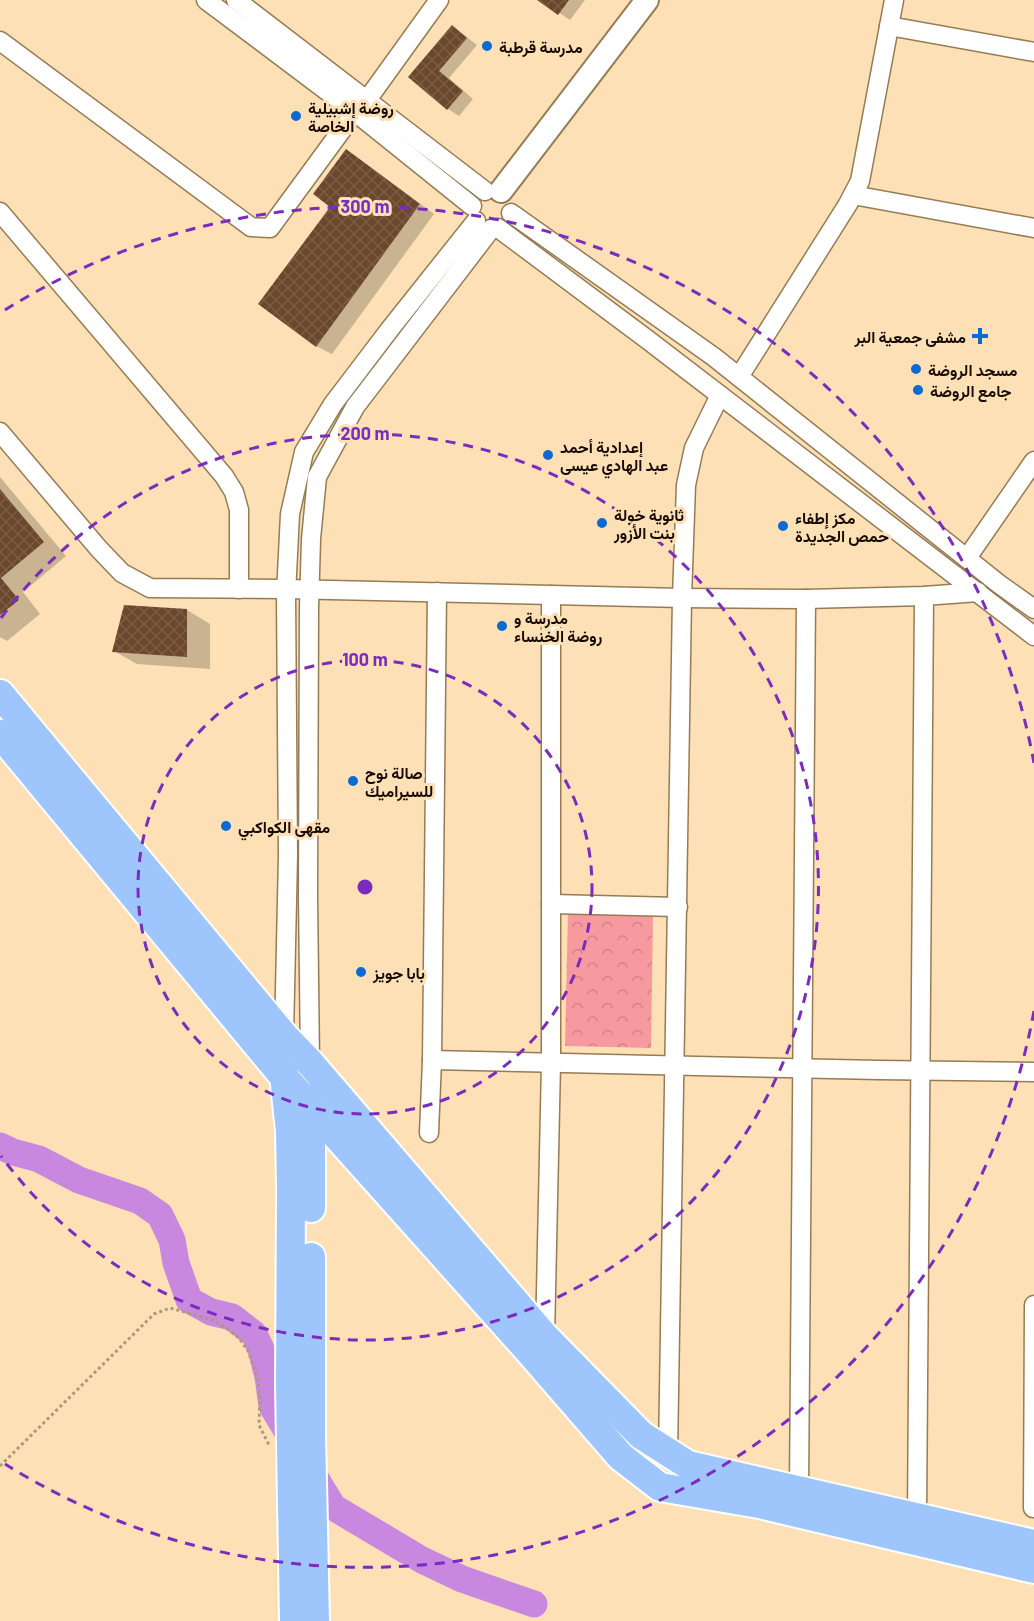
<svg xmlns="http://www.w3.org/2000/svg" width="1034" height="1621" font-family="Barlow,Vazirmatn,sans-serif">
  <defs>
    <pattern id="park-crowns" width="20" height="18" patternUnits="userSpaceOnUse" patternTransform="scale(1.5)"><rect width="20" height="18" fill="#f69a9f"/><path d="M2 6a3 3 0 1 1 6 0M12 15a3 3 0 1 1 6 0" fill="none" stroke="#d28387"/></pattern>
    <pattern id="building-cross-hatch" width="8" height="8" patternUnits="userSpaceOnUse" patternTransform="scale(1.5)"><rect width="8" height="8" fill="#6b472c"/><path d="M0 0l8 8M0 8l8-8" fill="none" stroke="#7b5d47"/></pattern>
  </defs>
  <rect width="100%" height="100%" fill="#fde0b6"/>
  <path fill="url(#park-crowns)" d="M 568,912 L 653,914 L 651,1048 L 565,1046 Z"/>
  <g fill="#0003">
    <path d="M 540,0 L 585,0 L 570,20 Z"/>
    <path d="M 452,27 L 463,34 L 477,45 L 449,78 L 473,99 L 459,116 L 448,109 L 410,77 Z"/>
    <path d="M 346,151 L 361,160 L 434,214 L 332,354 L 316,346 L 332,207 Z"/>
    <path d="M 0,474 L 0,477 L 66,556 L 23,592 L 40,614 L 7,641 L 0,637 Z"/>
    <path d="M 187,610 L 210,624 L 210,669 L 137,664 L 114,651 Z"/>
  </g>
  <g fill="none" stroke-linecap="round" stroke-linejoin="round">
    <path stroke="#c888e0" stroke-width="27" d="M 0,1146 L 13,1152 L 39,1159 L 79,1180 L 140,1201 L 160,1215 L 172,1240 L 176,1263 L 189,1300 L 211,1312 L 232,1317 L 254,1334 L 261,1349 L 268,1377 L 272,1406 L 333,1507 L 422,1560 L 462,1579 L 534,1604"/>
  </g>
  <g fill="url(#building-cross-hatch)">
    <path d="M 537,0 L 569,0 L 558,15 Z"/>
    <path d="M 452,25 L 467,38 L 439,71 L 463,91 L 447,110 L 408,77 Z"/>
    <path d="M 346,149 L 420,204 L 316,347 L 258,304 L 330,207 L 313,194 Z"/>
    <path d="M 0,489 L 44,542 L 1,578 L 19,600 L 0,615 Z"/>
    <path d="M 124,605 L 187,609 L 187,657 L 112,652 Z"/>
  </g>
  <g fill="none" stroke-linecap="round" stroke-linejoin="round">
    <g stroke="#967b54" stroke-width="21">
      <g id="minor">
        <path d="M 206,0 L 355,112 L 472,206"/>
        <path d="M 236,0 L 485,191"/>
        <path d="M 889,26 L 1034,52"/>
        <path d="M 0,41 L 251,227 L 270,228 L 355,112"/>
        <path d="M 367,100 L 439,0"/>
        <path d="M 853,195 L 1034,228"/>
        <path d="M 0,212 L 224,476 L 234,492 L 239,510 L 239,589"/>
        <path d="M 511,213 L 714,357 L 999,584 L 1034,609"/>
        <path d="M 498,228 L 648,340 L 1034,636"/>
        <path d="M 739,377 L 848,204 L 860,181 L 894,0"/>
        <path d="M 0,432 L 99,549 L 122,573 L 150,588 L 286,589 L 682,598 L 806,599 L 924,596 L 978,592"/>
        <path d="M 967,558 L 1034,461"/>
        <path d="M 551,904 L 678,907"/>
        <path d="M 284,1036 L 288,855 L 286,594 L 290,514 L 304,452 L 333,404 L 390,329 L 476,221"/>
        <path d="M 432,1060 L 879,1070 L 1034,1072"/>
        <path d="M 310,1063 L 308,895 L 309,608 L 311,539 L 317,477 L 355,407 L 491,229"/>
        <path d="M 429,1133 L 432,1060 L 437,592"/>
        <path d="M 545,1337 L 551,1063 L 551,595"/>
        <path d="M 668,1453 L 682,598 L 686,485 L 694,448 L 720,395"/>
        <path d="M 799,1491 L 806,599"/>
        <path d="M 1033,1508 L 1034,1305"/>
        <path d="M 917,1517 L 924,596"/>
      </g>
    </g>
    <g stroke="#967b54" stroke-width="26">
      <path id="tertiary" d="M 501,191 L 647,0"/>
    </g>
    <g stroke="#fff" stroke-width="32">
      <g id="primary">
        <path d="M 0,694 L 284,1036 L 310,1063 L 545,1337 L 641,1435 L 688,1465 L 1034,1544"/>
        <path d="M 0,734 L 284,1077 L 529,1351 L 621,1457 L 660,1487 L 759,1504 L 1034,1569"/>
        <path d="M 284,1075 L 290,1131 L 291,1189 L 290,1385 L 294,1621"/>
        <path d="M 311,1098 L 311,1208"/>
        <path d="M 311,1257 L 311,1434 L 315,1621"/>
      </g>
    </g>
    <path stroke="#af9879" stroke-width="3" stroke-dasharray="3 3" stroke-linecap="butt" d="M 0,1466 L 154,1314 L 170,1308 L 210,1319 L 225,1327 L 239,1338 L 248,1351 L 257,1375 L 260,1398 L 259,1425 L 269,1445"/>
    <use href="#minor" stroke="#fff" stroke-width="18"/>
    <use href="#tertiary" stroke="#fff" stroke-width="22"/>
    <use href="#primary" stroke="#9ec6fd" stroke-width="28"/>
  </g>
  <g fill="none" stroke="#7b2cbf" stroke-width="3" stroke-dasharray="10 8">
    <circle cx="365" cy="887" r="227"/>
    <path d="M1 618A453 453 0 1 1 1 1156"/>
    <path d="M1034 1011A680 680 0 0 1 5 1464M5 310A680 680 0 0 1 1034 763"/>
  </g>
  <g fill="#0d6ad3" stroke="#fde0b6" stroke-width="2">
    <circle cx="487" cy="46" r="6"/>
    <circle cx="296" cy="116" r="6"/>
    <path d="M977 327h6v6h6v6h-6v6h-6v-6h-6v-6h6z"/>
    <circle cx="916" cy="369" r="6"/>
    <circle cx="918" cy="390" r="6"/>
    <circle cx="548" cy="455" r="6"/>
    <circle cx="602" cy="523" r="6"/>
    <circle cx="783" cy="526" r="6"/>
    <circle cx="502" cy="626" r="6"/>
    <circle cx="353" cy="781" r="6"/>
    <circle cx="226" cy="826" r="6"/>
    <circle cx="361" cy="972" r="6"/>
  </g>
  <g text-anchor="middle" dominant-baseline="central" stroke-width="6" stroke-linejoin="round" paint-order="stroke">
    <g font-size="16" font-weight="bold" fill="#150b00" stroke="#fde0b6" text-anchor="start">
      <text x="499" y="46">مدرسة قرطبة</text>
      <text x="308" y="107">روضة إشبيلية<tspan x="308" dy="18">الخاصة</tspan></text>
      <text x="966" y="336" text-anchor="end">مشفى جمعية البر</text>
      <text x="928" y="369">مسجد الروضة</text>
      <text x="930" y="390">جامع الروضة</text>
      <text x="560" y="446">إعدادية أحمد<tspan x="560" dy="18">عبد الهادي عيسى</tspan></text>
      <text x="614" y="514">ثانوية خولة<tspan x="614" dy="18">بنت الأزور</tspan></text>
      <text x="795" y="517">مكز إطفاء<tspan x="795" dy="18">حمص الجديدة</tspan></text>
      <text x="514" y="617">مدرسة و<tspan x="514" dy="18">روضة الخنساء</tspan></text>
      <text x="365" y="772">صالة نوح<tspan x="365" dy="18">للسيراميك</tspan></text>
      <text x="238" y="826">مقهى الكواكبي</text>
      <text x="373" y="972">بابا جويز</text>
    </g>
  </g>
  <circle cx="365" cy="887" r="9" fill="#7b2cbf" stroke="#fde0b6" stroke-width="3"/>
  <g font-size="18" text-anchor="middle" font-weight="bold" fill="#7b2cbf" stroke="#fde0b6" stroke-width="6" stroke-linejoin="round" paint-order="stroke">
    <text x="365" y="213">300 m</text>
    <text x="365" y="440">200 m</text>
    <text x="365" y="666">100 m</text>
  </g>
</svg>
